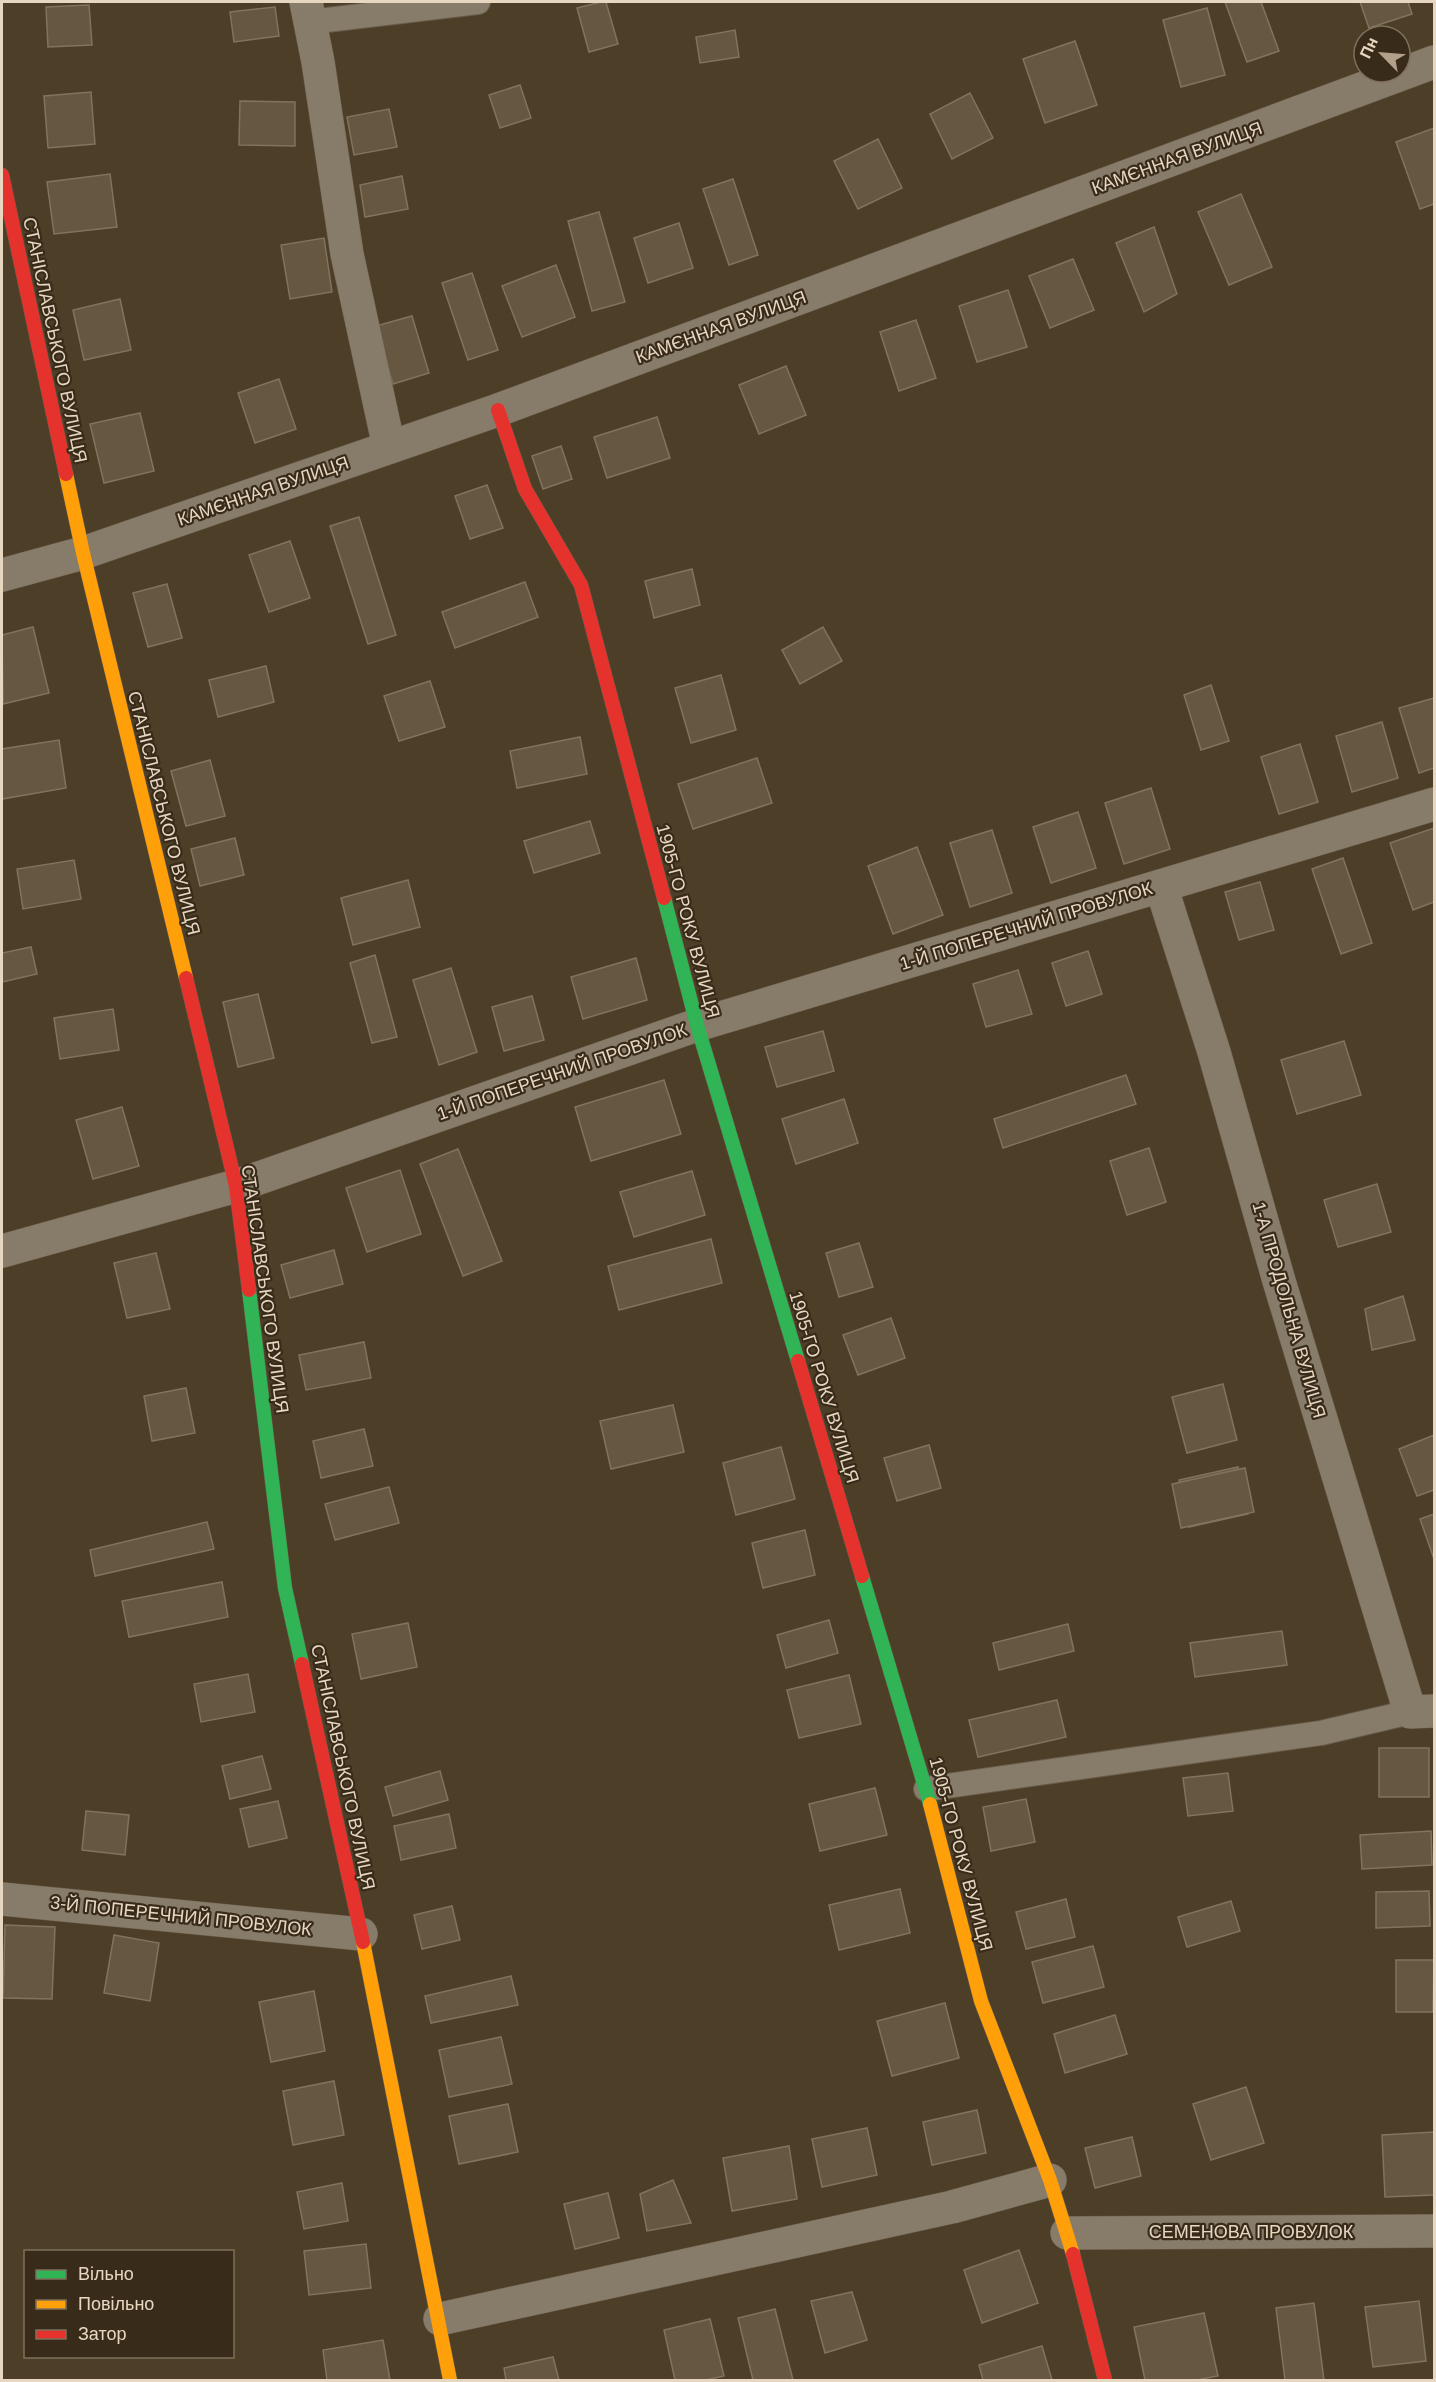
<svg xmlns="http://www.w3.org/2000/svg" width="1436" height="2382" font-family="Arial,sans-serif">
  <rect width="100%" height="100%" fill="#4d3e27"/>
  <g fill="#665740" stroke="#807360" stroke-width="1.5">
    <path d="M 601,2 L 606,2 L 618,44 L 589,52 L 577,8 Z"/>
    <path d="M 1225,2 L 1261,2 L 1279,51 L 1247,62 Z"/>
    <path d="M 1360,2 L 1408,2 L 1412,14 L 1369,28 Z"/>
    <path d="M 89,5 L 92,45 L 48,47 L 46,7 Z"/>
    <path d="M 275,7 L 279,36 L 234,42 L 230,12 Z"/>
    <path d="M 1207,8 L 1225,75 L 1181,87 L 1163,20 Z"/>
    <path d="M 735,30 L 739,57 L 700,63 L 696,37 Z"/>
    <path d="M 1075,41 L 1097,105 L 1045,123 L 1023,59 Z"/>
    <path d="M 520,85 L 531,118 L 500,128 L 489,95 Z"/>
    <path d="M 91,92 L 95,144 L 48,148 L 44,96 Z"/>
    <path d="M 970,93 L 993,138 L 952,159 L 930,114 Z"/>
    <path d="M 240,101 L 295,102 L 295,146 L 239,145 Z"/>
    <path d="M 389,109 L 397,147 L 354,155 L 347,117 Z"/>
    <path d="M 1434,128 L 1434,204 L 1420,209 L 1396,142 Z"/>
    <path d="M 878,139 L 902,188 L 858,209 L 834,161 Z"/>
    <path d="M 110,174 L 117,227 L 54,234 L 47,182 Z"/>
    <path d="M 402,176 L 408,209 L 365,217 L 360,185 Z"/>
    <path d="M 733,179 L 758,255 L 729,265 L 703,189 Z"/>
    <path d="M 1241,194 L 1272,267 L 1229,285 L 1198,212 Z"/>
    <path d="M 599,212 L 625,302 L 592,311 L 568,221 Z"/>
    <path d="M 679,223 L 693,268 L 648,283 L 634,238 Z"/>
    <path d="M 1154,227 L 1177,294 L 1144,312 L 1116,243 Z"/>
    <path d="M 324,238 L 332,292 L 290,299 L 281,245 Z"/>
    <path d="M 1073,259 L 1094,310 L 1050,328 L 1029,276 Z"/>
    <path d="M 556,265 L 575,317 L 522,337 L 502,286 Z"/>
    <path d="M 472,273 L 498,350 L 468,360 L 442,283 Z"/>
    <path d="M 1008,290 L 1027,347 L 977,362 L 959,306 Z"/>
    <path d="M 120,299 L 131,350 L 84,360 L 73,310 Z"/>
    <path d="M 412,316 L 429,373 L 393,384 L 376,326 Z"/>
    <path d="M 916,320 L 936,378 L 899,391 L 880,332 Z"/>
    <path d="M 786,366 L 806,415 L 759,434 L 739,385 Z"/>
    <path d="M 279,379 L 296,429 L 255,443 L 238,393 Z"/>
    <path d="M 140,413 L 154,471 L 104,483 L 90,424 Z"/>
    <path d="M 657,417 L 670,458 L 607,478 L 594,437 Z"/>
    <path d="M 561,446 L 572,479 L 543,489 L 532,456 Z"/>
    <path d="M 487,485 L 503,528 L 470,539 L 455,496 Z"/>
    <path d="M 359,517 L 396,635 L 368,644 L 330,526 Z"/>
    <path d="M 290,541 L 310,598 L 269,612 L 249,555 Z"/>
    <path d="M 692,569 L 700,605 L 654,618 L 645,581 Z"/>
    <path d="M 525,582 L 538,617 L 455,648 L 442,612 Z"/>
    <path d="M 167,584 L 182,638 L 148,647 L 133,593 Z"/>
    <path d="M 33,627 L 49,693 L 3,704 L 2,635 Z"/>
    <path d="M 823,627 L 842,661 L 800,684 L 782,650 Z"/>
    <path d="M 266,666 L 274,702 L 218,717 L 209,680 Z"/>
    <path d="M 721,675 L 736,730 L 691,743 L 675,688 Z"/>
    <path d="M 430,681 L 445,727 L 399,741 L 384,696 Z"/>
    <path d="M 1211,685 L 1229,741 L 1201,750 L 1184,695 Z"/>
    <path d="M 1434,698 L 1434,768 L 1419,773 L 1399,708 Z"/>
    <path d="M 1382,722 L 1398,778 L 1352,792 L 1336,736 Z"/>
    <path d="M 580,737 L 587,774 L 517,788 L 510,751 Z"/>
    <path d="M 59,740 L 66,788 L 2,799 L 2,749 Z"/>
    <path d="M 1300,744 L 1318,802 L 1279,814 L 1261,757 Z"/>
    <path d="M 757,758 L 772,803 L 693,829 L 678,784 Z"/>
    <path d="M 210,760 L 225,816 L 186,826 L 171,771 Z"/>
    <path d="M 1151,788 L 1170,849 L 1124,864 L 1105,803 Z"/>
    <path d="M 1078,812 L 1096,868 L 1051,883 L 1033,827 Z"/>
    <path d="M 590,821 L 600,853 L 534,873 L 524,841 Z"/>
    <path d="M 1434,828 L 1434,902 L 1413,910 L 1390,843 Z"/>
    <path d="M 992,830 L 1012,893 L 970,907 L 950,843 Z"/>
    <path d="M 235,838 L 244,875 L 200,886 L 191,849 Z"/>
    <path d="M 917,847 L 943,915 L 893,934 L 868,866 Z"/>
    <path d="M 1343,858 L 1372,943 L 1341,954 L 1312,869 Z"/>
    <path d="M 74,860 L 81,899 L 23,909 L 17,869 Z"/>
    <path d="M 408,880 L 420,927 L 353,945 L 341,898 Z"/>
    <path d="M 1260,882 L 1274,930 L 1239,940 L 1225,892 Z"/>
    <path d="M 31,947 L 37,974 L 2,982 L 2,953 Z"/>
    <path d="M 1088,951 L 1102,994 L 1066,1006 L 1052,963 Z"/>
    <path d="M 375,955 L 397,1037 L 372,1043 L 350,963 Z"/>
    <path d="M 636,958 L 647,1000 L 583,1019 L 571,977 Z"/>
    <path d="M 451,968 L 477,1052 L 439,1065 L 413,980 Z"/>
    <path d="M 1018,970 L 1032,1014 L 986,1027 L 973,984 Z"/>
    <path d="M 258,994 L 274,1058 L 238,1067 L 223,1002 Z"/>
    <path d="M 532,996 L 544,1040 L 504,1051 L 492,1007 Z"/>
    <path d="M 113,1009 L 119,1050 L 60,1059 L 54,1018 Z"/>
    <path d="M 823,1031 L 834,1071 L 777,1087 L 765,1047 Z"/>
    <path d="M 1344,1041 L 1361,1095 L 1297,1114 L 1281,1060 Z"/>
    <path d="M 1126,1075 L 1136,1104 L 1003,1148 L 994,1119 Z"/>
    <path d="M 664,1080 L 681,1134 L 591,1161 L 575,1107 Z"/>
    <path d="M 844,1099 L 858,1143 L 796,1164 L 782,1119 Z"/>
    <path d="M 122,1107 L 139,1166 L 93,1179 L 76,1120 Z"/>
    <path d="M 1149,1148 L 1166,1202 L 1127,1215 L 1110,1161 Z"/>
    <path d="M 458,1149 L 502,1261 L 463,1276 L 420,1164 Z"/>
    <path d="M 400,1170 L 421,1234 L 367,1252 L 346,1188 Z"/>
    <path d="M 692,1171 L 705,1215 L 634,1237 L 620,1192 Z"/>
    <path d="M 1377,1184 L 1391,1232 L 1338,1247 L 1324,1200 Z"/>
    <path d="M 711,1239 L 722,1283 L 619,1310 L 608,1266 Z"/>
    <path d="M 859,1243 L 873,1287 L 839,1297 L 826,1253 Z"/>
    <path d="M 334,1250 L 343,1284 L 290,1298 L 281,1265 Z"/>
    <path d="M 156,1253 L 170,1309 L 127,1318 L 114,1263 Z"/>
    <path d="M 1403,1296 L 1415,1340 L 1372,1350 L 1365,1309 Z"/>
    <path d="M 891,1318 L 905,1358 L 858,1375 L 843,1335 Z"/>
    <path d="M 364,1342 L 371,1378 L 306,1390 L 299,1355 Z"/>
    <path d="M 1223,1384 L 1237,1440 L 1187,1453 L 1172,1397 Z"/>
    <path d="M 186,1388 L 195,1433 L 152,1441 L 144,1396 Z"/>
    <path d="M 673,1405 L 684,1452 L 611,1469 L 600,1421 Z"/>
    <path d="M 364,1429 L 373,1466 L 321,1478 L 313,1441 Z"/>
    <path d="M 1434,1435 L 1434,1490 L 1417,1496 L 1399,1449 Z"/>
    <path d="M 929,1445 L 941,1488 L 897,1501 L 884,1458 Z"/>
    <path d="M 781,1447 L 795,1499 L 736,1515 L 723,1463 Z"/>
    <path d="M 1238,1467 L 1248,1514 L 1189,1527 L 1179,1480 Z"/>
    <path d="M 1245,1468 L 1254,1512 L 1181,1528 L 1172,1484 Z"/>
    <path d="M 389,1487 L 399,1523 L 335,1540 L 325,1504 Z"/>
    <path d="M 1434,1514 L 1434,1559 L 1420,1519 Z"/>
    <path d="M 207,1522 L 214,1549 L 95,1576 L 90,1550 Z"/>
    <path d="M 805,1530 L 815,1575 L 763,1588 L 752,1543 Z"/>
    <path d="M 222,1582 L 228,1617 L 129,1637 L 122,1601 Z"/>
    <path d="M 829,1620 L 838,1653 L 786,1668 L 777,1635 Z"/>
    <path d="M 408,1623 L 417,1667 L 361,1679 L 352,1634 Z"/>
    <path d="M 1068,1624 L 1074,1651 L 999,1670 L 993,1643 Z"/>
    <path d="M 1282,1631 L 1287,1665 L 1195,1677 L 1190,1643 Z"/>
    <path d="M 248,1674 L 255,1712 L 201,1722 L 194,1684 Z"/>
    <path d="M 849,1675 L 861,1724 L 799,1738 L 787,1690 Z"/>
    <path d="M 1057,1700 L 1066,1737 L 978,1757 L 969,1720 Z"/>
    <rect x="1379" y="1748" width="50" height="49"/>
    <path d="M 262,1756 L 271,1789 L 230,1799 L 222,1766 Z"/>
    <path d="M 440,1771 L 448,1800 L 393,1816 L 385,1787 Z"/>
    <path d="M 1228,1773 L 1233,1811 L 1188,1816 L 1183,1778 Z"/>
    <path d="M 875,1788 L 887,1835 L 820,1851 L 809,1804 Z"/>
    <path d="M 1026,1799 L 1035,1842 L 991,1851 L 983,1807 Z"/>
    <path d="M 278,1801 L 287,1838 L 249,1847 L 240,1809 Z"/>
    <path d="M 86,1811 L 129,1815 L 125,1855 L 82,1850 Z"/>
    <path d="M 449,1814 L 456,1848 L 401,1860 L 394,1826 Z"/>
    <path d="M 1431,1831 L 1432,1865 L 1362,1869 L 1360,1835 Z"/>
    <path d="M 900,1889 L 910,1933 L 839,1950 L 829,1905 Z"/>
    <path d="M 1429,1891 L 1430,1926 L 1376,1928 L 1376,1892 Z"/>
    <path d="M 1066,1899 L 1075,1937 L 1026,1949 L 1016,1912 Z"/>
    <path d="M 1231,1901 L 1240,1931 L 1187,1947 L 1178,1917 Z"/>
    <path d="M 452,1906 L 460,1940 L 422,1949 L 414,1915 Z"/>
    <path d="M 5,1925 L 55,1927 L 52,1999 L 3,1998 Z"/>
    <path d="M 114,1935 L 159,1943 L 150,2001 L 104,1993 Z"/>
    <path d="M 1093,1946 L 1104,1987 L 1043,2003 L 1032,1962 Z"/>
    <path d="M 1396,1960 L 1434,1960 L 1433,2012 L 1396,2012 Z"/>
    <path d="M 511,1976 L 518,2005 L 431,2023 L 425,1996 Z"/>
    <path d="M 314,1991 L 325,2051 L 271,2062 L 259,2002 Z"/>
    <path d="M 945,2003 L 959,2058 L 892,2076 L 877,2021 Z"/>
    <path d="M 1115,2015 L 1127,2054 L 1065,2073 L 1054,2034 Z"/>
    <path d="M 501,2037 L 512,2084 L 449,2097 L 439,2050 Z"/>
    <path d="M 334,2081 L 344,2135 L 293,2145 L 283,2091 Z"/>
    <path d="M 1246,2087 L 1264,2143 L 1211,2160 L 1193,2104 Z"/>
    <path d="M 508,2104 L 518,2152 L 459,2164 L 449,2116 Z"/>
    <path d="M 977,2110 L 986,2153 L 932,2165 L 923,2122 Z"/>
    <path d="M 867,2128 L 877,2175 L 822,2187 L 812,2139 Z"/>
    <path d="M 1434,2132 L 1434,2195 L 1385,2197 L 1382,2135 Z"/>
    <path d="M 1132,2137 L 1141,2176 L 1095,2188 L 1085,2148 Z"/>
    <path d="M 789,2146 L 797,2199 L 732,2211 L 723,2158 Z"/>
    <path d="M 673,2180 L 691,2223 L 647,2231 L 640,2194 Z"/>
    <path d="M 342,2183 L 348,2221 L 304,2229 L 297,2192 Z"/>
    <path d="M 608,2193 L 619,2238 L 575,2249 L 564,2204 Z"/>
    <path d="M 366,2244 L 371,2288 L 309,2295 L 304,2251 Z"/>
    <path d="M 1019,2250 L 1038,2303 L 982,2323 L 964,2270 Z"/>
    <path d="M 852,2292 L 867,2340 L 825,2353 L 811,2301 Z"/>
    <path d="M 1419,2301 L 1426,2361 L 1373,2367 L 1365,2307 Z"/>
    <path d="M 1314,2303 L 1324,2380 L 1285,2380 L 1276,2308 Z"/>
    <path d="M 775,2309 L 793,2380 L 753,2380 L 738,2318 Z"/>
    <path d="M 1204,2313 L 1218,2376 L 1196,2380 L 1145,2380 L 1134,2327 Z"/>
    <path d="M 710,2319 L 724,2376 L 706,2380 L 675,2380 L 664,2330 Z"/>
    <path d="M 383,2340 L 390,2380 L 327,2380 L 323,2350 Z"/>
    <path d="M 1042,2346 L 1052,2380 L 983,2380 L 979,2365 Z"/>
    <path d="M 553,2357 L 559,2380 L 506,2380 L 504,2368 Z"/>
  </g>
  <g fill="none" stroke-linecap="round" stroke-linejoin="round">
    <g stroke="#685b49" stroke-width="26">
      <g id="lane">
        <path d="M 310,22 L 478,2"/>
        <path d="M 926,1789 L 1321,1733 L 1410,1712"/>
      </g>
    </g>
    <g stroke="#685b49" stroke-width="34">
      <g id="street">
        <path d="M 306,2 L 318,62 L 347,254 L 389,447"/>
        <path d="M 2,575 L 83,553 L 498,410 L 1434,62"/>
        <path d="M 1161,886 L 1214,1052 L 1279,1281 L 1410,1712 L 1434,1711"/>
        <path d="M 2,1251 L 236,1186 L 697,1025 L 1434,804"/>
        <path d="M 2,1899 L 361,1934"/>
        <path d="M 1067,2233 L 1434,2231"/>
        <path d="M 440,2319 L 952,2207 L 1050,2180"/>
      </g>
    </g>
    <g stroke="#685b49" stroke-width="15">
      <g id="fast">
        <path d="M 664,898 L 697,1025 L 798,1361"/>
        <path d="M 249,1290 L 285,1588 L 302,1664"/>
        <path d="M 862,1576 L 930,1804"/>
      </g>
    </g>
    <g stroke="#685b49" stroke-width="15">
      <g id="slow">
        <path d="M 66,474 L 83,553 L 186,978"/>
        <path d="M 930,1804 L 981,2001 L 1050,2180 L 1073,2254"/>
        <path d="M 363,1942 L 450,2380"/>
      </g>
    </g>
    <g stroke="#685b49" stroke-width="15">
      <g id="jam">
        <path d="M 2,175 L 66,474"/>
        <path d="M 498,410 L 525,489 L 581,585 L 664,898"/>
        <path d="M 186,978 L 236,1186 L 249,1290"/>
        <path d="M 798,1361 L 862,1576"/>
        <path d="M 302,1664 L 363,1942"/>
        <path d="M 1073,2254 L 1105,2380"/>
      </g>
    </g>
    <use href="#lane" stroke="#877b6a" stroke-width="24"/>
    <use href="#street" stroke="#877b6a" stroke-width="33"/>
    <use href="#fast" stroke="#30b455" stroke-width="14"/>
    <use href="#slow" stroke="#ff9f0a" stroke-width="14"/>
    <use href="#jam" stroke="#e5322d" stroke-width="14"/>
  </g>
  <g text-anchor="middle" dominant-baseline="central" stroke-width="4.5" stroke-linejoin="round" paint-order="stroke">
    <g font-size="18" fill="#e7d7c1" stroke="#382b19">
      <text transform="translate(1177 158) rotate(-20)">КАМЄННАЯ ВУЛИЦЯ</text>
      <text transform="translate(721 327) rotate(-20)">КАМЄННАЯ ВУЛИЦЯ</text>
      <text transform="translate(55 340) rotate(78)">СТАНІСЛАВСЬКОГО ВУЛИЦЯ</text>
      <text transform="translate(263 491) rotate(-19)">КАМЄННАЯ ВУЛИЦЯ</text>
      <text transform="translate(164 813) rotate(76)">СТАНІСЛАВСЬКОГО ВУЛИЦЯ</text>
      <text transform="translate(688 921) rotate(75)">1905-ГО РОКУ ВУЛИЦЯ</text>
      <text transform="translate(1026 926) rotate(-17)">1-Й ПОПЕРЕЧНИЙ ПРОВУЛОК</text>
      <text transform="translate(562 1072) rotate(-19)">1-Й ПОПЕРЕЧНИЙ ПРОВУЛОК</text>
      <text transform="translate(265 1289) rotate(82)">СТАНІСЛАВСЬКОГО ВУЛИЦЯ</text>
      <text transform="translate(1289 1310) rotate(74)">1-А ПРОДОЛЬНА ВУЛИЦЯ</text>
      <text transform="translate(824 1387) rotate(73)">1905-ГО РОКУ ВУЛИЦЯ</text>
      <text transform="translate(343 1767) rotate(78)">СТАНІСЛАВСЬКОГО ВУЛИЦЯ</text>
      <text transform="translate(961 1854) rotate(75)">1905-ГО РОКУ ВУЛИЦЯ</text>
      <text transform="translate(181 1916) rotate(6)">3-Й ПОПЕРЕЧНИЙ ПРОВУЛОК</text>
      <text x="1251" y="2232">СЕМЕНОВА ПРОВУЛОК</text>
    </g>
  </g>
  <rect width="1436" height="2382" fill="none" stroke="#e7d7c1" stroke-width="6"/>
  <rect x="24" y="2250" width="210" height="108" fill="#382b19" stroke="#7e705c" stroke-width="1.5"/>
  <rect x="36" y="2270" width="30" height="9" fill="#30b455" stroke="#7e705c" stroke-width="1.5"/>
  <text x="78" y="2280" font-size="18" fill="#e7d7c1">Вільно</text>
  <rect x="36" y="2300" width="30" height="9" fill="#ff9f0a" stroke="#7e705c" stroke-width="1.5"/>
  <text x="78" y="2310" font-size="18" fill="#e7d7c1">Повільно</text>
  <rect x="36" y="2330" width="30" height="9" fill="#e5322d" stroke="#7e705c" stroke-width="1.5"/>
  <text x="78" y="2340" font-size="18" fill="#e7d7c1">Затор</text>
  <g transform="translate(1382 54) rotate(295)"><circle r="28" fill="#382b19" stroke="#7e705c" stroke-width="1.5"/>
  <path d="M0-4.5L10 22L0 15L-10 22Z" fill="#b1a18b"/>
  <text y="-9" font-size="16" font-weight="bold" text-anchor="middle" fill="#e7d7c1">Пн</text>
  </g>
</svg>
